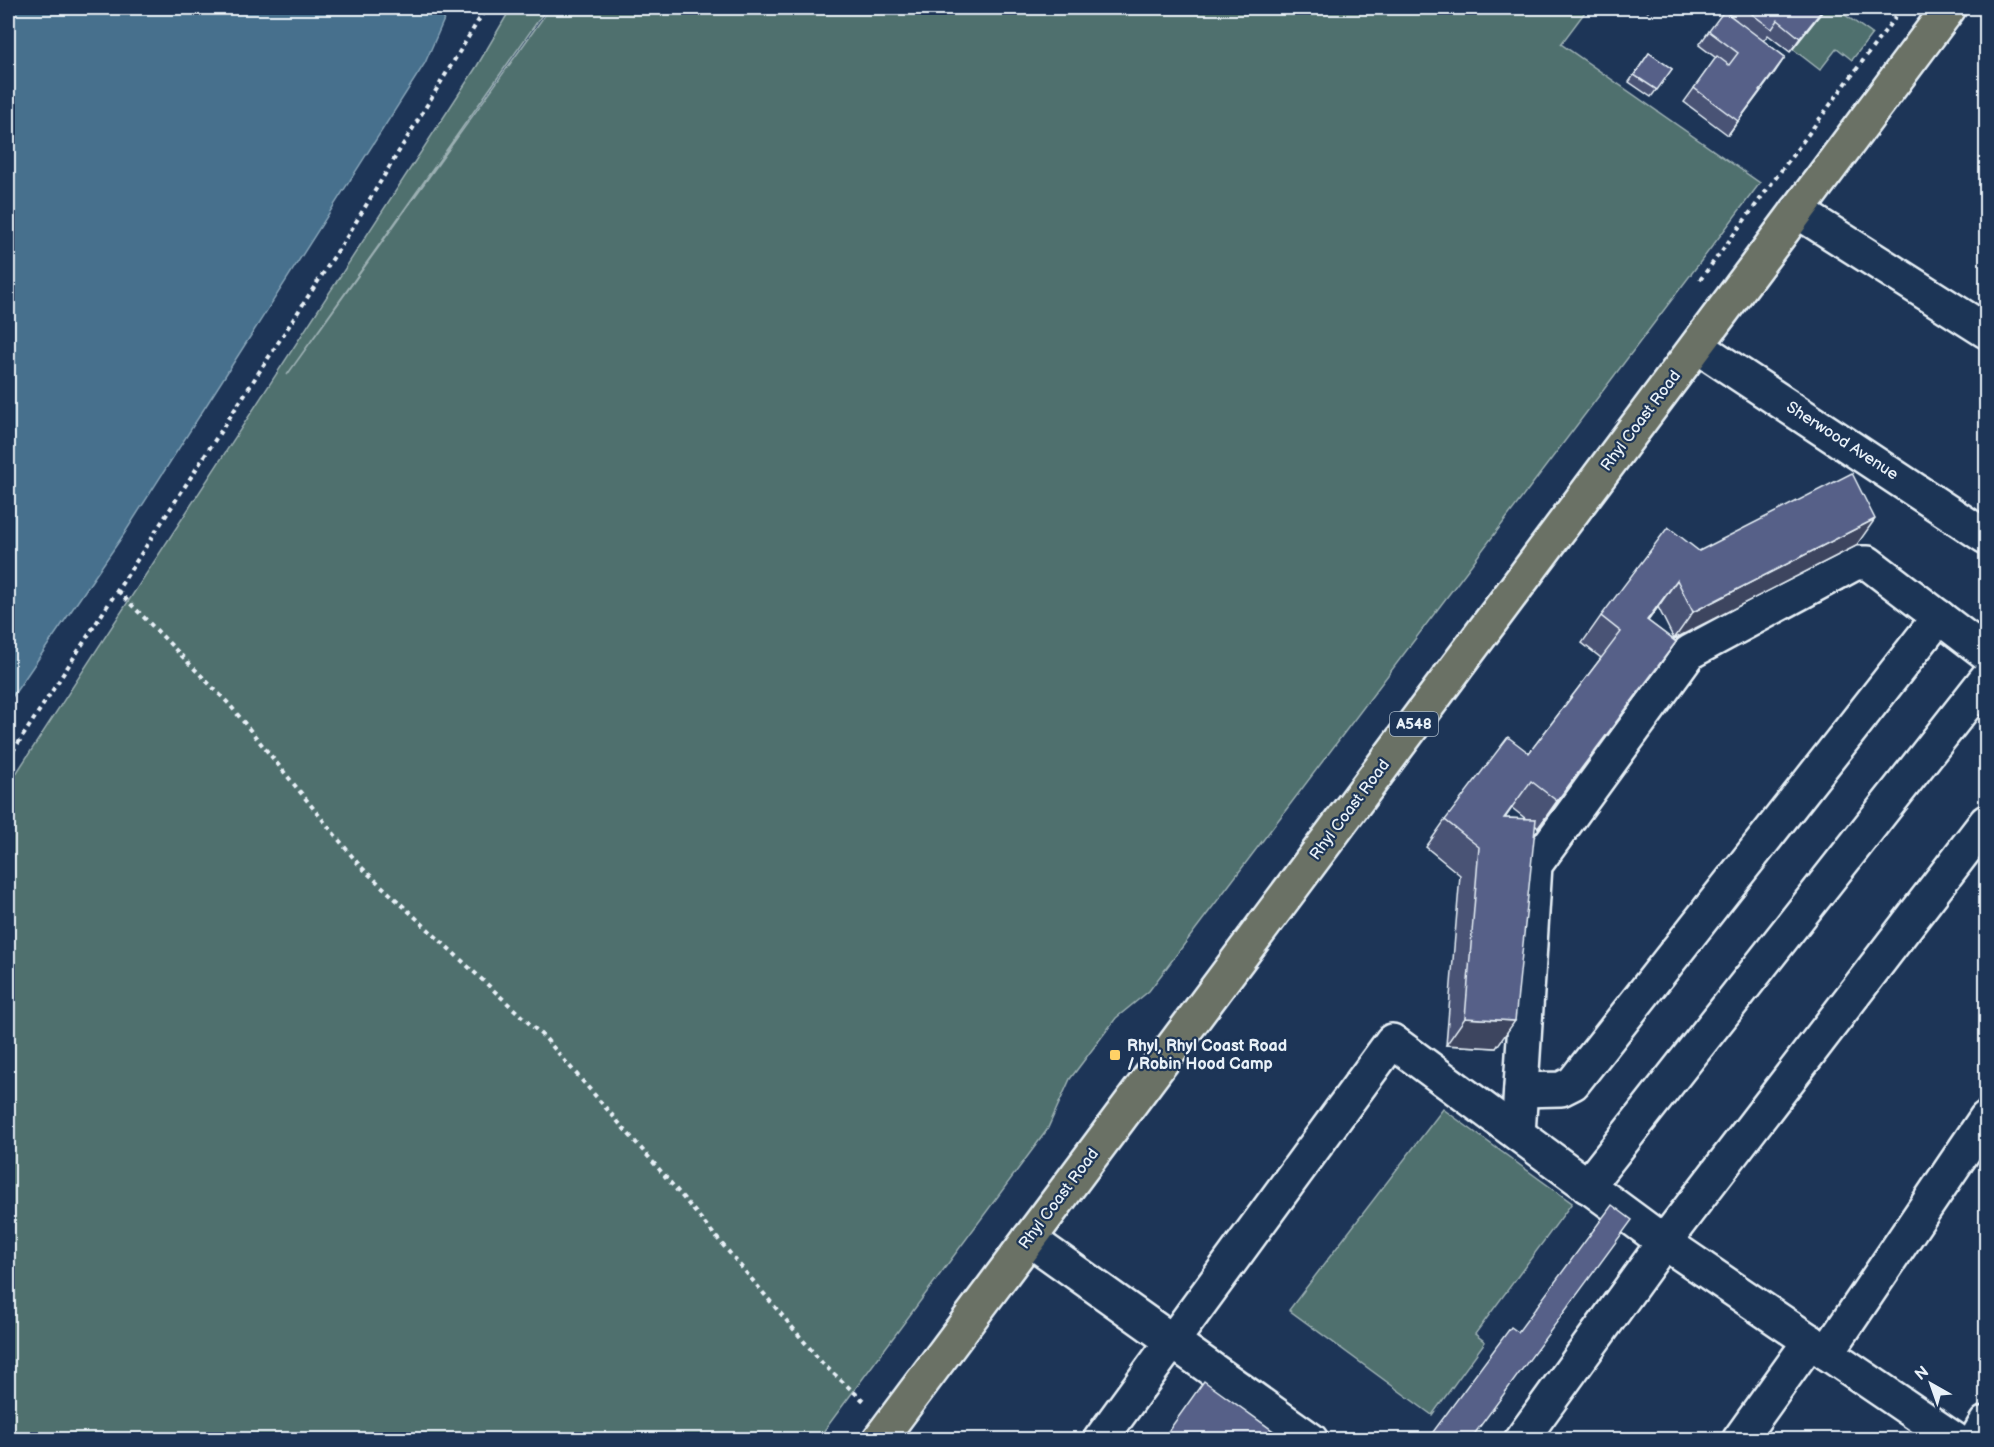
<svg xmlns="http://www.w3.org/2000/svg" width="1994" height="1447" font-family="'Balsamiq Sans',sans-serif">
  <rect width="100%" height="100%" fill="#1d3557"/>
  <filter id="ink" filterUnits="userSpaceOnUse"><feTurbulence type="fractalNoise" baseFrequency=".0167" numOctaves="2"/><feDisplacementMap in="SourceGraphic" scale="12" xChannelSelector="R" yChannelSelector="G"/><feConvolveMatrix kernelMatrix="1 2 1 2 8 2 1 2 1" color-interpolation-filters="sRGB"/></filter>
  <g filter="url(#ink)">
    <g fill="#4f6f6e" stroke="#9cb0b3" stroke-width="1.5">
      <path d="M 511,8 L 547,8 L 287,375 L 550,8 L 1588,8 L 1561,44 L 1760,183 L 1149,991 L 1116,1018 L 1070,1079 L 1047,1130 L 818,1439 L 8,1439 L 8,786 L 477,66 Z"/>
      <path d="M 1825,8 L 1835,8 L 1872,34 L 1852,60 L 1837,48 L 1820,70 L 1793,49 Z"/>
      <path d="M 1443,1109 L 1572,1203 L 1475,1334 L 1485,1342 L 1432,1415 L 1289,1310 Z"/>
    </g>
    <path fill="#46708d" stroke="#87a4b8" stroke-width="1.5" d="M 8,8 L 449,8 L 425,63 L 124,534 L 8,703 Z"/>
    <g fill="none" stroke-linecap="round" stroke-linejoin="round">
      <g stroke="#e8f1f8" stroke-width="38">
        <g id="minor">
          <path d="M 1797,211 L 1986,331"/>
          <path d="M 1697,346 L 1986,537"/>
          <path d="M 1521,1090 L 1561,1089 L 1573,1083 L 1939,617"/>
          <path d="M 1518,1134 L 1535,865 L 1690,652 L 1855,563 L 1868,563 L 1986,653"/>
          <path d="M 1587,1186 L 1986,679"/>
          <path d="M 1029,1239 L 1311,1440"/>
          <path d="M 1827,1353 L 1986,1118"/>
          <path d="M 1100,1440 L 1392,1041 L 1664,1242 L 1955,1440"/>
          <path d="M 1521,1440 L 1664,1242 L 1986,822"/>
          <path d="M 1739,1440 L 1810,1341"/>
          <path d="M 1976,1440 L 1986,1423"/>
        </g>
      </g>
      <g stroke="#e8f1f8" stroke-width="38">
        <path id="major" d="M 879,1440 L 1949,8"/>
      </g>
      <g stroke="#e8f1f8" stroke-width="4" stroke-dasharray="4.5 4.5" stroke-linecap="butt">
        <path d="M 1700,280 L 1902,8"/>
        <path d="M 118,591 L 229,704 L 360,866 L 546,1039 L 659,1169 L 823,1364 L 866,1403"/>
        <path d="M 8,759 L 348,235 L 486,8"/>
      </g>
      <use href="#minor" stroke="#1d3557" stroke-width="33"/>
      <use href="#major" stroke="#6b7165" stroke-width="33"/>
    </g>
    <g fill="#4a5375" stroke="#e8f1f8" stroke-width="1.5" fill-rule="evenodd">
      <path d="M 1643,8 L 1651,8 L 1648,12 Z"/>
      <path d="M 1724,8 L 1825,8 L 1790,52 L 1768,35 L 1763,41 L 1785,57 L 1728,135 L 1684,102 L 1716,58 L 1699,45 L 1709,31 L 1736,20 L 1722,9 Z"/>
      <path d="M 1649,53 L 1672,69 L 1651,97 L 1629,82 Z"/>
      <path d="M 1856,546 L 1674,639 L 1658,607 L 1648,621 L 1676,642 L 1657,669 L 1538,828 L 1535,825 L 1496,1048 L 1446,1045 L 1460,875 L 1426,847 L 1445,820 L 1529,753 L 1601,658 L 1582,643 L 1601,616 L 1699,551 ZM 1512,808 L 1526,819 L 1505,818 Z"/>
    </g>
    <g fill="#3c445f" stroke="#e8f1f8" stroke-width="1.5">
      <path d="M 1824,8 L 1825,8 L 1790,52 L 1800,38 Z"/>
      <path d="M 1785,57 L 1775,72 L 1728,135 L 1738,121 Z"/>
      <path d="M 1875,519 L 1856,546 L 1674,639 L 1693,612 Z"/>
      <path d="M 1677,580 L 1658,607 L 1628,647 L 1647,620 Z"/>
      <path d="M 1676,642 L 1657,669 L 1538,828 L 1557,801 Z"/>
      <path d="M 1465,1018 L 1515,1021 L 1496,1048 L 1446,1045 Z"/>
    </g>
    <g fill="#566188" stroke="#e8f1f8" stroke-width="1.5">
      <path d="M 1744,8 L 1824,8 L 1800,38 L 1778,20 L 1772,29 Z"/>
      <path d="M 1724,11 L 1785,57 L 1738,121 L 1694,88 L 1717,56 L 1729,65 L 1738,53 L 1709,31 Z"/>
      <path d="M 1649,53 L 1672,69 L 1657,90 L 1634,75 Z"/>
      <path d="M 1852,473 L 1875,519 L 1693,612 L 1677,580 L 1647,620 L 1676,642 L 1557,801 L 1531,781 L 1504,818 L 1536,819 L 1515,1021 L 1465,1018 L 1479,847 L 1445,820 L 1508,737 L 1529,753 L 1621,632 L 1601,616 L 1668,527 L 1699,551 Z"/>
      <path d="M 1612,1205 L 1632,1220 L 1470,1440 L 1427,1440 L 1511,1327 L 1518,1332 Z"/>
      <path d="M 1204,1381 L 1286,1440 L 1162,1440 Z"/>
    </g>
  </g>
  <rect fill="#ffd166" stroke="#1d3557" stroke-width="2" x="1109" y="1049" width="12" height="12" rx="3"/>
  <g text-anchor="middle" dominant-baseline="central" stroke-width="4.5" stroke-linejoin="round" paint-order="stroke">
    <rect fill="#1d3557" stroke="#abb9c8" stroke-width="1.5" x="1390" y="712" width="48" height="24" rx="4.5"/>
    <g font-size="15" font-weight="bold" fill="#e8f1f8">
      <text x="1414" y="724">A548</text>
    </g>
    <g font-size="16" fill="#e8f1f8" stroke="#1d3557">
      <text transform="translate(1641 421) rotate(-53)">Rhyl Coast Road</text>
      <text transform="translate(1842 441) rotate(33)">Sherwood Avenue</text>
      <text transform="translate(1350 810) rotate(-53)">Rhyl Coast Road</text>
      <text transform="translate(1059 1199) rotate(-53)">Rhyl Coast Road</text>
    </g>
    <g font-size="16" font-weight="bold" fill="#e8f1f8" stroke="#1d3557" text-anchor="start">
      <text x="1127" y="1046">Rhyl, Rhyl Coast Road<tspan x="1127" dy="18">/ Robin Hood Camp</tspan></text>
    </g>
  </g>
  <rect width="1994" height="1447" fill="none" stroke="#1d3557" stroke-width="30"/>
  <rect x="15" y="15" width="1964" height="1417" fill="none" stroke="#e8f1f8" stroke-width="2" filter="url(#ink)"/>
  <g transform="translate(1931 1384) rotate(320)" stroke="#1d3557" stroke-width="4.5" paint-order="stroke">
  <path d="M0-4.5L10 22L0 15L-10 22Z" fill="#e8f1f8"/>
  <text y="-9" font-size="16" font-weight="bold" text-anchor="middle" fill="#e8f1f8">N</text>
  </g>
</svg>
